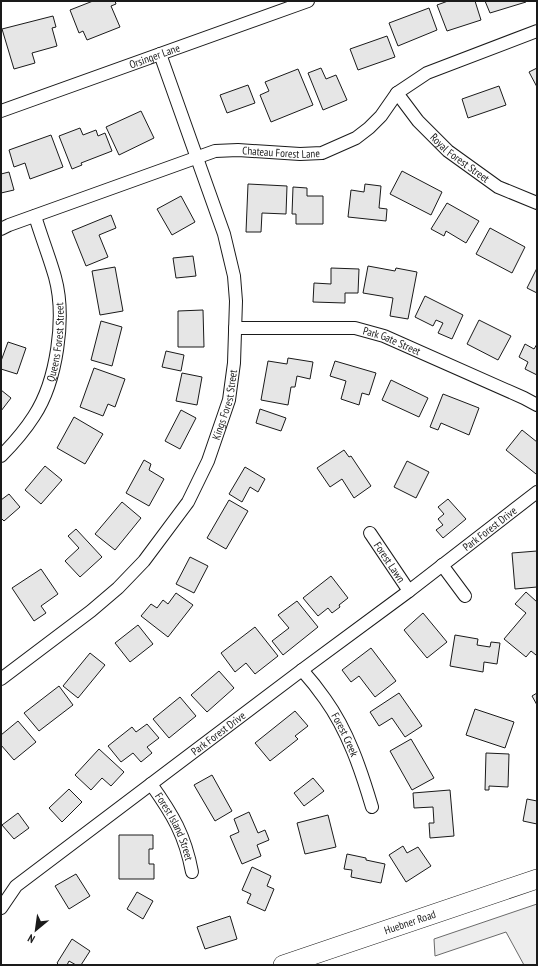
<svg xmlns="http://www.w3.org/2000/svg" width="538" height="966" font-family="'PT Sans Narrow',sans-serif">
  <rect width="100%" height="100%" fill="#fff"/>
  <path fill="#ededed" stroke="#6a6a6a" d="M 537,904 L 537,965 L 524,965 L 506,932 L 435,956 L 434,939 Z"/>
  <g fill="#e6e6e6" stroke="#1a1a1a">
    <path d="M 93,1 L 115,1 L 116,4 L 111,6 L 120,27 L 87,40 L 83,31 L 79,33 L 70,10 Z"/>
    <path d="M 448,1 L 475,1 L 481,20 L 447,31 L 437,5 Z"/>
    <path d="M 485,1 L 526,1 L 526,2 L 490,13 Z"/>
    <path d="M 429,8 L 437,30 L 398,46 L 389,23 Z"/>
    <path d="M 53,16 L 56,27 L 52,28 L 57,46 L 32,53 L 35,63 L 14,69 L 2,29 Z"/>
    <path d="M 387,36 L 395,57 L 358,70 L 350,49 Z"/>
    <path d="M 321,68 L 326,79 L 336,75 L 347,100 L 323,110 L 308,73 Z"/>
    <path d="M 537,68 L 537,87 L 529,72 Z"/>
    <path d="M 298,69 L 313,105 L 271,122 L 260,95 L 269,91 L 265,82 Z"/>
    <path d="M 248,85 L 255,103 L 227,113 L 220,95 Z"/>
    <path d="M 499,86 L 506,105 L 468,118 L 462,99 Z"/>
    <path d="M 141,111 L 154,138 L 119,155 L 106,127 Z"/>
    <path d="M 80,128 L 83,135 L 96,130 L 98,136 L 105,133 L 112,151 L 81,163 L 82,165 L 72,169 L 59,136 Z"/>
    <path d="M 51,135 L 63,167 L 30,179 L 25,163 L 14,167 L 9,150 Z"/>
    <path d="M 402,171 L 442,192 L 431,215 L 390,194 Z"/>
    <path d="M 9,172 L 14,190 L 1,193 L 1,174 Z"/>
    <path d="M 248,184 L 287,186 L 286,214 L 262,213 L 261,232 L 246,232 Z"/>
    <path d="M 365,184 L 381,186 L 379,208 L 387,209 L 386,221 L 348,217 L 351,190 L 364,192 Z"/>
    <path d="M 293,187 L 307,188 L 307,196 L 323,196 L 323,224 L 296,224 L 296,214 L 292,214 Z"/>
    <path d="M 181,196 L 195,222 L 172,235 L 157,209 Z"/>
    <path d="M 447,203 L 479,221 L 466,243 L 446,231 L 444,236 L 431,229 Z"/>
    <path d="M 111,215 L 116,228 L 99,235 L 108,257 L 86,266 L 72,231 Z"/>
    <path d="M 490,228 L 525,247 L 512,273 L 476,254 Z"/>
    <path d="M 193,256 L 196,276 L 176,278 L 173,258 Z"/>
    <path d="M 368,266 L 395,271 L 396,268 L 417,272 L 408,319 L 390,316 L 393,298 L 363,293 Z"/>
    <path d="M 115,267 L 123,311 L 100,315 L 92,271 Z"/>
    <path d="M 331,268 L 359,269 L 358,293 L 345,293 L 345,303 L 313,302 L 314,283 L 331,284 Z"/>
    <path d="M 537,268 L 537,293 L 527,288 Z"/>
    <path d="M 425,296 L 463,315 L 452,339 L 438,333 L 443,323 L 436,320 L 433,326 L 415,317 Z"/>
    <path d="M 203,310 L 204,347 L 178,347 L 178,311 Z"/>
    <path d="M 479,320 L 511,336 L 498,360 L 467,344 Z"/>
    <path d="M 101,321 L 122,327 L 112,366 L 91,360 Z"/>
    <path d="M 8,342 L 26,348 L 17,374 L 1,369 L 1,361 Z"/>
    <path d="M 525,344 L 534,349 L 537,344 L 537,375 L 525,369 L 528,362 L 519,357 Z"/>
    <path d="M 166,351 L 184,355 L 181,371 L 162,367 Z"/>
    <path d="M 288,358 L 313,362 L 310,379 L 297,376 L 295,387 L 291,387 L 288,405 L 261,400 L 268,361 L 287,364 Z"/>
    <path d="M 335,361 L 376,373 L 369,395 L 362,393 L 359,405 L 341,399 L 346,381 L 330,376 Z"/>
    <path d="M 94,368 L 125,379 L 115,407 L 108,404 L 103,416 L 80,407 Z"/>
    <path d="M 182,373 L 202,377 L 197,405 L 176,401 Z"/>
    <path d="M 391,380 L 428,398 L 419,417 L 382,400 Z"/>
    <path d="M 1,390 L 11,398 L 1,411 Z"/>
    <path d="M 443,394 L 479,408 L 469,435 L 441,423 L 438,430 L 430,427 Z"/>
    <path d="M 260,409 L 286,418 L 281,431 L 256,423 Z"/>
    <path d="M 181,410 L 196,418 L 180,449 L 165,441 Z"/>
    <path d="M 74,417 L 103,434 L 85,464 L 57,448 Z"/>
    <path d="M 522,430 L 537,442 L 537,473 L 536,474 L 506,450 Z"/>
    <path d="M 344,450 L 349,457 L 351,456 L 371,486 L 354,498 L 342,479 L 330,487 L 317,468 Z"/>
    <path d="M 144,460 L 151,464 L 149,470 L 164,479 L 149,506 L 126,493 Z"/>
    <path d="M 407,461 L 429,472 L 416,498 L 394,487 Z"/>
    <path d="M 45,466 L 62,480 L 41,504 L 25,490 Z"/>
    <path d="M 245,467 L 265,479 L 258,492 L 250,487 L 242,502 L 229,494 Z"/>
    <path d="M 9,494 L 20,507 L 4,521 L 1,518 L 1,500 Z"/>
    <path d="M 448,499 L 466,519 L 443,538 L 436,530 L 443,525 L 438,519 L 444,514 L 438,507 Z"/>
    <path d="M 229,500 L 248,511 L 226,549 L 207,538 Z"/>
    <path d="M 122,502 L 141,518 L 115,550 L 95,534 Z"/>
    <path d="M 76,529 L 102,557 L 80,577 L 65,561 L 79,548 L 68,536 Z"/>
    <path d="M 537,551 L 537,587 L 515,589 L 512,553 Z"/>
    <path d="M 190,557 L 208,566 L 194,593 L 176,584 Z"/>
    <path d="M 41,569 L 58,594 L 41,606 L 46,613 L 34,621 L 12,588 Z"/>
    <path d="M 331,576 L 348,598 L 339,605 L 340,607 L 332,613 L 328,608 L 318,616 L 303,598 Z"/>
    <path d="M 526,592 L 537,602 L 537,654 L 536,655 L 531,651 L 526,657 L 504,639 L 526,613 L 515,604 Z"/>
    <path d="M 176,593 L 193,605 L 168,637 L 141,616 L 151,604 L 157,608 L 163,600 L 168,604 Z"/>
    <path d="M 297,601 L 318,627 L 283,655 L 272,641 L 289,628 L 278,615 Z"/>
    <path d="M 423,613 L 447,642 L 427,658 L 404,630 Z"/>
    <path d="M 138,625 L 153,644 L 130,662 L 115,643 Z"/>
    <path d="M 255,627 L 278,656 L 255,674 L 246,663 L 235,672 L 221,653 Z"/>
    <path d="M 455,635 L 478,639 L 477,645 L 490,647 L 491,642 L 500,643 L 497,664 L 484,662 L 483,672 L 450,666 Z"/>
    <path d="M 371,648 L 396,681 L 375,697 L 359,676 L 351,682 L 342,670 Z"/>
    <path d="M 90,653 L 105,665 L 78,698 L 63,686 Z"/>
    <path d="M 219,671 L 234,688 L 207,712 L 191,695 Z"/>
    <path d="M 59,686 L 73,705 L 39,731 L 24,713 Z"/>
    <path d="M 399,693 L 422,726 L 405,737 L 392,718 L 379,726 L 370,712 Z"/>
    <path d="M 537,693 L 537,705 L 532,696 Z"/>
    <path d="M 180,697 L 196,716 L 169,738 L 153,719 Z"/>
    <path d="M 475,709 L 514,722 L 505,748 L 466,735 Z"/>
    <path d="M 295,711 L 308,726 L 295,736 L 298,739 L 270,761 L 255,743 Z"/>
    <path d="M 18,721 L 36,742 L 14,760 L 1,745 L 1,735 Z"/>
    <path d="M 147,724 L 159,738 L 147,747 L 152,753 L 141,762 L 133,753 L 121,762 L 108,746 L 132,727 L 136,732 Z"/>
    <path d="M 411,739 L 434,778 L 412,790 L 390,751 Z"/>
    <path d="M 99,749 L 124,772 L 111,786 L 102,778 L 91,790 L 75,775 Z"/>
    <path d="M 486,753 L 509,754 L 508,787 L 489,786 L 489,790 L 485,790 Z"/>
    <path d="M 212,775 L 232,811 L 215,821 L 194,785 Z"/>
    <path d="M 313,778 L 324,791 L 304,806 L 294,793 Z"/>
    <path d="M 69,789 L 82,802 L 62,822 L 49,808 Z"/>
    <path d="M 450,790 L 454,836 L 430,838 L 429,823 L 434,823 L 433,807 L 414,808 L 413,793 Z"/>
    <path d="M 527,799 L 537,801 L 537,824 L 523,821 Z"/>
    <path d="M 249,812 L 258,833 L 265,830 L 269,840 L 257,845 L 261,856 L 242,864 L 230,836 L 239,832 L 234,819 Z"/>
    <path d="M 18,813 L 29,828 L 14,839 L 2,825 Z"/>
    <path d="M 328,815 L 336,847 L 305,854 L 297,823 Z"/>
    <path d="M 119,835 L 153,835 L 153,849 L 149,849 L 149,864 L 154,864 L 154,879 L 119,879 Z"/>
    <path d="M 403,846 L 407,853 L 418,847 L 431,866 L 406,882 L 389,855 Z"/>
    <path d="M 347,854 L 366,858 L 366,860 L 385,864 L 381,883 L 351,877 L 352,870 L 344,869 Z"/>
    <path d="M 252,867 L 271,876 L 267,886 L 274,889 L 265,911 L 247,903 L 251,894 L 242,890 Z"/>
    <path d="M 76,874 L 90,896 L 69,909 L 55,886 Z"/>
    <path d="M 137,892 L 153,901 L 143,919 L 127,909 Z"/>
    <path d="M 230,916 L 237,939 L 205,949 L 197,927 Z"/>
    <path d="M 72,939 L 90,951 L 81,965 L 76,965 L 69,961 L 67,965 L 59,965 L 57,963 Z"/>
  </g>
  <g fill="none" stroke-linecap="round" stroke-linejoin="round">
    <g stroke="#1a1a1a" stroke-width="14">
      <g id="street">
        <path id="s1" d="M 397,93 L 418,121 L 448,151 L 498,187 L 537,203"/>
        <path id="s2" d="M 1,111 L 308,1"/>
        <path id="s3" d="M 1,229 L 9,225 L 215,151 L 238,150 L 300,154 L 322,153 L 356,138 L 369,128 L 381,116 L 397,93 L 427,73 L 537,31"/>
        <path id="s4" d="M 235,328 L 355,328 L 384,336 L 524,398 L 537,405"/>
        <path id="s5" d="M 1,456 C 13,444 25,430 34,416 C 57,381 66,317 55,277 C 49,256 41,236 35,216"/>
        <path id="s6" d="M 370,533 L 409,591"/>
        <path d="M 442,565 L 465,596"/>
        <path id="s7" d="M 302,670 C 310,679 318,689 325,699 C 348,731 361,770 372,807"/>
        <path id="s8" d="M 1,679 L 91,611 L 118,588 L 144,561 L 188,502 L 208,461 L 229,400 L 234,363 L 236,301 L 234,276 L 224,234 L 160,54"/>
        <path id="s9" d="M 151,784 C 173,815 185,835 192,872"/>
        <path id="s10" d="M 1,908 L 16,886 L 302,670 L 409,591 L 537,492"/>
      </g>
    </g>
    <g stroke="#1a1a1a" stroke-width="20">
      <g id="primary">
        <path id="s11" d="M 283,965 L 537,879"/>
      </g>
    </g>
    <use href="#street" stroke="#fff" stroke-width="12"/>
    <use href="#primary" stroke="#fff" stroke-width="19"/>
  </g>
  <g text-anchor="middle" dominant-baseline="central" stroke-width="3" stroke-linejoin="round" paint-order="stroke">
    <g font-size="11" fill="#1a1a1a" stroke="#fff">
      <text stroke="none"><textPath href="#s2" startOffset="163">Orsinger Lane</textPath></text>
      <text stroke="none"><textPath href="#s3" startOffset="294">Chateau Forest Lane</textPath></text>
      <text stroke="none"><textPath href="#s1" startOffset="91">Royal Forest Street</textPath></text>
      <text stroke="none"><textPath href="#s4" startOffset="159">Park Gate Street</textPath></text>
      <text stroke="none"><textPath href="#s5" startOffset="130">Queens Forest Street</textPath></text>
      <text stroke="none"><textPath href="#s8" startOffset="364">Kings Forest Street</textPath></text>
      <text stroke="none"><textPath href="#s10" startOffset="620">Park Forest Drive</textPath></text>
      <text stroke="none"><textPath href="#s6" startOffset="35">Forest Lawn</textPath></text>
      <text stroke="none"><textPath href="#s10" startOffset="280">Park Forest Drive</textPath></text>
      <text stroke="none"><textPath href="#s7" startOffset="78">Forest Creek</textPath></text>
      <text stroke="none"><textPath href="#s9" startOffset="49">Forest Island Street</textPath></text>
      <text stroke="none"><textPath href="#s11" startOffset="134">Huebner Road</textPath></text>
    </g>
  </g>
  <rect width="538" height="966" fill="none" stroke="#1a1a1a" stroke-width="4"/>
  <g transform="translate(36 930) rotate(209)" stroke="#ffffff" stroke-width="3" paint-order="stroke">
  <path d="M0-3L7 15L0 10L-7 15Z" fill="#1a1a1a"/>
  <text y="-6" font-size="11" font-weight="bold" text-anchor="middle" fill="#1a1a1a">N</text>
  </g>
</svg>
